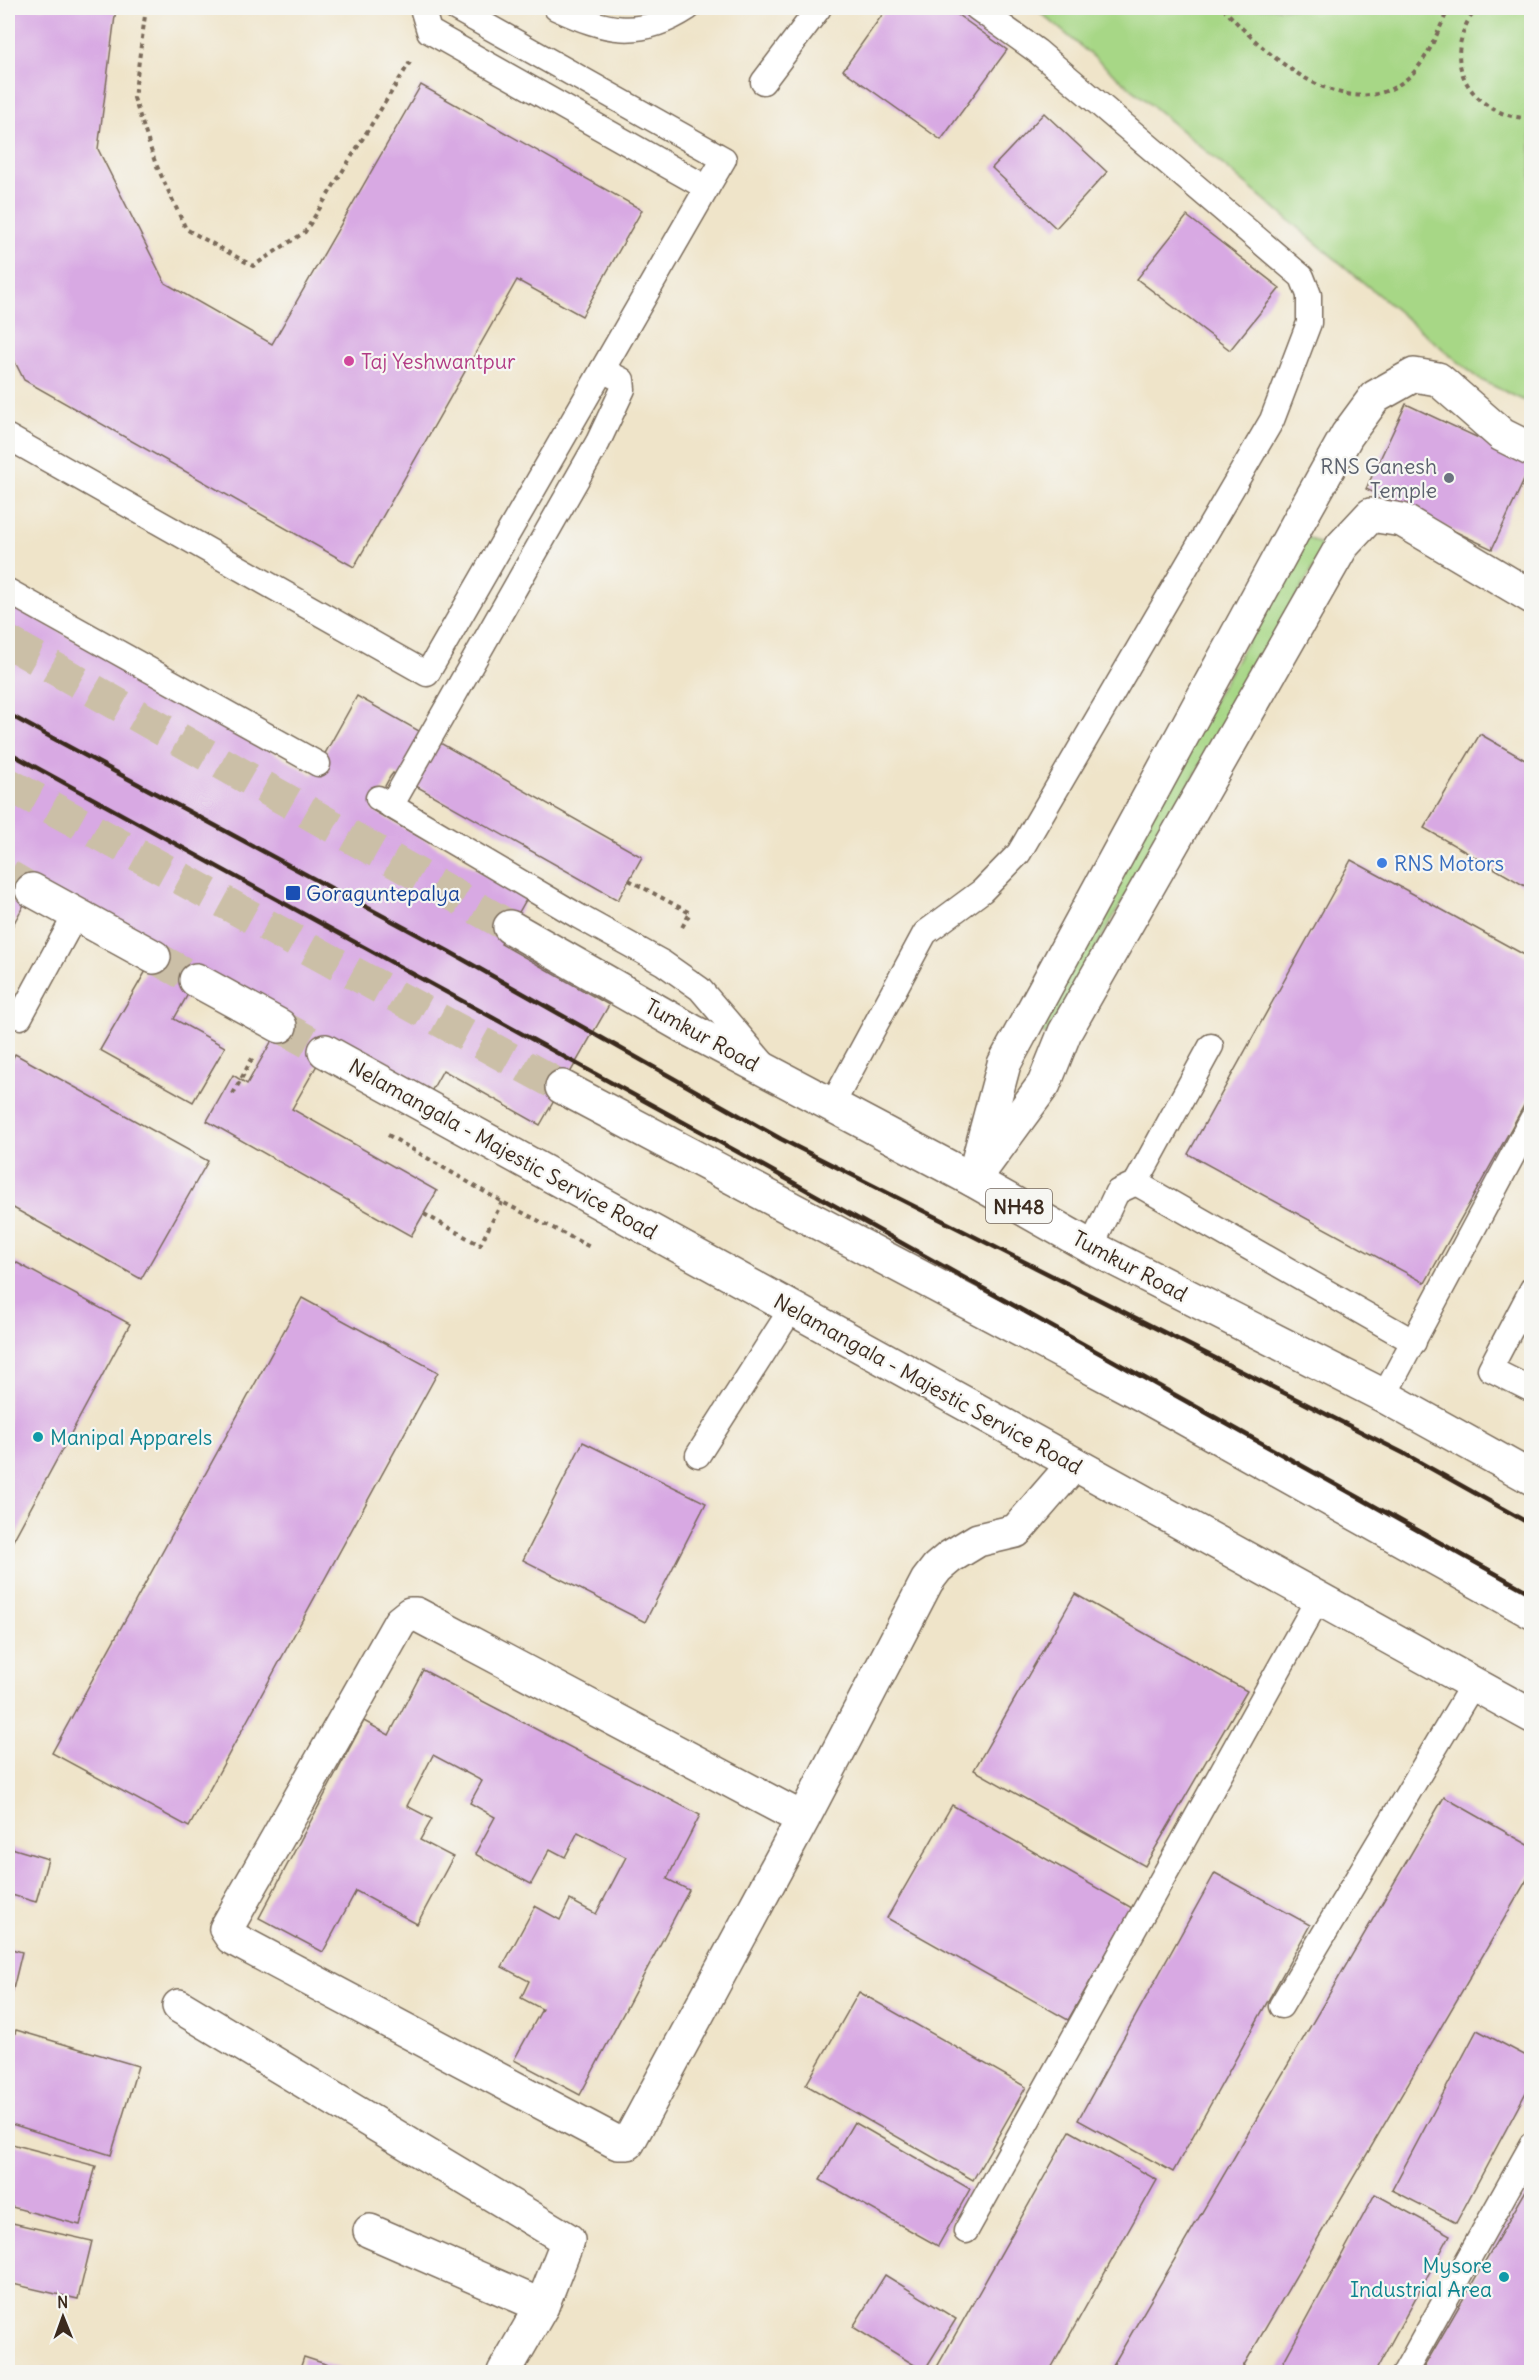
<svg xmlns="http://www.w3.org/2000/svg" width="1539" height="2380" font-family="Delius,sans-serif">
  <rect width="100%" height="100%" fill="#f6f6f2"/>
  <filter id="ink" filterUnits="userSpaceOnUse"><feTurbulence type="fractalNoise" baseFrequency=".0167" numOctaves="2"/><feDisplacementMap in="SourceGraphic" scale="12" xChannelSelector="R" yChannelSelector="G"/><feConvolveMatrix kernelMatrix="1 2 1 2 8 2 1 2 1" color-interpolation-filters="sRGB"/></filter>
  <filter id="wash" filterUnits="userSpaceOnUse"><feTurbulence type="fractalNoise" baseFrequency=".008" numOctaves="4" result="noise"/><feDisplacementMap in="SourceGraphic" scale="24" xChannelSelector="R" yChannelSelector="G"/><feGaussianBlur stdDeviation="1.35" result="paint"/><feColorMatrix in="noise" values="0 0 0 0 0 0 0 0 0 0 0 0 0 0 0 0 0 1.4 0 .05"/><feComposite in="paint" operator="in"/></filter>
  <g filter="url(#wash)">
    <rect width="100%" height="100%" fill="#efe4c9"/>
    <g fill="#a7d786" stroke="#718052" stroke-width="1.5">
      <path d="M 1035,8 L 1531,8 L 1531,404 L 1479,379 Z"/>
      <path d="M 1307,537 L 1325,547 L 1046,1035 L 1029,1025 Z"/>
    </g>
    <g id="blocks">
      <g fill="#d8a9e3">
        <path d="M 8,8 L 116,8 L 98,149 L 165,283 L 272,344 L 421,85 L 642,210 L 582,316 L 517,280 L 354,567 L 24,380 L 8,348 Z"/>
        <path d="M 887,8 L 948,8 L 1007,50 L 941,140 L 843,70 Z"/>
        <path d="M 1044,113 L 1107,172 L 1056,228 L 992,168 Z"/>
        <path d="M 1187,216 L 1280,288 L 1230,350 L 1137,279 Z"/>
        <path d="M 1406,404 L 1532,463 L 1492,549 L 1366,489 Z"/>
        <path d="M 8,602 L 313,775 L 357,696 L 642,857 L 618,900 L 393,773 L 390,777 L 372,810 L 527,898 L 501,944 L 609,1005 L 540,1125 L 443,1070 L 428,1097 L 325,1051 L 292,1109 L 437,1191 L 411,1236 L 207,1121 L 233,1075 L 247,1084 L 286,1016 L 196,980 L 174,1019 L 225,1047 L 193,1102 L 100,1050 L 154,957 L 32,890 L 8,934 Z"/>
        <path d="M 1480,734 L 1532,764 L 1530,889 L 1424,828 Z"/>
        <path d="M 1351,860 L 1532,959 L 1532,1091 L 1425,1283 L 1188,1154 Z"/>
        <path d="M 15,1054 L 208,1161 L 141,1279 L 8,1205 L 8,1068 Z"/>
        <path d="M 8,1258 L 130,1324 L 8,1550 Z"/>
        <path d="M 302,1298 L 438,1372 L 189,1827 L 52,1753 Z"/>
        <path d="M 583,1442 L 706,1503 L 645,1622 L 523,1560 Z"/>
        <path d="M 1075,1594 L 1247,1691 L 1145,1866 L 974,1770 Z"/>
        <path d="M 423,1670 L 700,1815 L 667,1879 L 689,1890 L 580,2095 L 514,2060 L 542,2009 L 521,1998 L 529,1981 L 502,1967 L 535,1906 L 560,1920 L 570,1900 L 596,1914 L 626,1857 L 578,1832 L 565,1857 L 550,1849 L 531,1884 L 475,1854 L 495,1817 L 470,1803 L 482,1781 L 433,1755 L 407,1806 L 432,1819 L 420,1840 L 453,1857 L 417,1924 L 356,1891 L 323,1952 L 259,1918 L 364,1721 L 389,1735 Z"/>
        <path d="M 1444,1797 L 1532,1847 L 1532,1871 L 1240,2372 L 1126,2372 L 1113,2365 Z"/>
        <path d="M 952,1805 L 1132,1908 L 1068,2020 L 887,1918 Z"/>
        <path d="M 8,1847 L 48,1859 L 36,1902 L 8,1894 Z"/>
        <path d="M 1215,1873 L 1310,1925 L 1173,2172 L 1078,2120 Z"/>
        <path d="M 8,1948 L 22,1952 L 8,2010 Z"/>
        <path d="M 859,1992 L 1026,2087 L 973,2180 L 806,2085 Z"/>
        <path d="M 16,2030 L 138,2066 L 111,2155 L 8,2123 L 8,2056 Z"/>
        <path d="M 1477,2030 L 1532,2059 L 1532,2081 L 1456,2223 L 1392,2190 Z"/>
        <path d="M 854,2122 L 970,2189 L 938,2246 L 820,2180 Z"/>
        <path d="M 1070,2131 L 1157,2180 L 1049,2372 L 948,2372 L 937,2367 Z"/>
        <path d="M 8,2143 L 96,2166 L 80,2225 L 8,2206 Z"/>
        <path d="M 1532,2180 L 1532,2372 L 1421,2372 Z"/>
        <path d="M 1375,2194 L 1450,2235 L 1375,2372 L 1278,2372 Z"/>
        <path d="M 8,2222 L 92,2241 L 78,2299 L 8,2283 Z"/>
        <path d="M 885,2275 L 956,2319 L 924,2371 L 853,2327 Z"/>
        <path d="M 304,2357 L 350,2372 L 299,2372 Z"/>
        <path d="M 43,2367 L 59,2372 L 41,2372 Z"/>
      </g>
    </g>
  </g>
  <g filter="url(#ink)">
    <use href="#blocks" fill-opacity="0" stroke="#7a6b5a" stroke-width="1.5"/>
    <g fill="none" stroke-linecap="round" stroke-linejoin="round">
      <g stroke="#cbbfa7" stroke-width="33" stroke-dasharray="33 16" stroke-linecap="butt">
        <path d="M 8,876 L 32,890"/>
        <path d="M 154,957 L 196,980"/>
        <path d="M 280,1026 L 325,1051"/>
      </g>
      <g stroke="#cbbfa7" stroke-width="33" stroke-dasharray="33 16" stroke-linecap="butt">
        <path d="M 8,642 L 510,927"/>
        <path d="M 8,784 L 562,1087"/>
      </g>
      <g stroke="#7a6b5a" stroke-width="27">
        <g id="lane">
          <path d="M 455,8 L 724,159 L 707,188"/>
          <path d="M 556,8 C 606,31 639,40 688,8"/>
          <path d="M 763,82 L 819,8"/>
          <path d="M 8,437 L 427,674 L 707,188 L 429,31 L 422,8"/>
          <path d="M 8,591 L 318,764"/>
          <path d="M 378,798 L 578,916 L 663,963 L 700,989 L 763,1063"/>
          <path d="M 391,806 L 598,442 L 623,389 L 622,380 L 602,370"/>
          <path d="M 20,1017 L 76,914"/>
          <path d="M 832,1105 L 925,933 L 982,891 L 1019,853 L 1272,420 L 1309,323 L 1309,295 L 1302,277 L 1037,51 L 977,8"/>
          <path d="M 1136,1183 L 1211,1046"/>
          <path d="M 1091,1247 L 1117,1192 L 1136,1183 L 1414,1342"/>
          <path d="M 1532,1289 L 1490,1369 L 1532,1390"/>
          <path d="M 1384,1396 L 1532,1119"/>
          <path d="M 698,1455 L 792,1308"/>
          <path d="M 1281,2006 L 1473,1684"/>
          <path d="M 966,2231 L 1318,1599"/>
          <path d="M 1405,2372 L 1532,2145"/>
        </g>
      </g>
      <g stroke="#7a6b5a" stroke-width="36">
        <g id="street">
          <path d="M 983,1167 L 1044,1084 L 1065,1032 L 1342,546 L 1371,515 L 1402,520 L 1532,597"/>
          <path d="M 973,1180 L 1004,1064 L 1300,519 L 1347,435 L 1375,397 L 1414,375 L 1438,379 L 1502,435 L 1532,450"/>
          <path d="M 803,1819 L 416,1614 L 410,1614 L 400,1622 L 226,1929 L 232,1938 L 618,2143 L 628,2143 L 803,1819 L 927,1581 L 937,1568 L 950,1557 L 978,1540 L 1016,1531 L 1074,1464"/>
          <path d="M 179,2006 L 568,2240 L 542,2306 L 504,2372"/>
          <path d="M 370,2231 L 542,2306"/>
        </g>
      </g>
      <g stroke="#7a6b5a" stroke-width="36">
        <g id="secondary">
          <path d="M 32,890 L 154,957"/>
          <path d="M 196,980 L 280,1026"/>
          <path d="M 325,1051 L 1532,1716"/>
        </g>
      </g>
      <g stroke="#7a6b5a" stroke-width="36">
        <g id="highway">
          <path d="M 510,927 L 692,1031 L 973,1180 L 1091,1247 L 1384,1396 L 1532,1478"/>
          <path d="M 562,1087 L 1143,1395 L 1532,1612"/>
        </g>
      </g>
      <g stroke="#7a6b5a" stroke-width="4" stroke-dasharray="4.5 4.5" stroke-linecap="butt">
        <path d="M 146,8 L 134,98 L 155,162 L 186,229 L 253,266 L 305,232 L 410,62"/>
        <path d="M 1223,8 C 1264,54 1349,132 1410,76 C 1429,58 1438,30 1449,8"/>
        <path d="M 1479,8 C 1469,15 1464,28 1461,40 C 1450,83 1489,120 1532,118"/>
        <path d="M 629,880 L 690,913 L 680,931"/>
        <path d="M 233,1094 L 254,1055"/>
        <path d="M 388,1135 L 502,1202 L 592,1248"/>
        <path d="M 424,1214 L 480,1245 L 502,1202"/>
      </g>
      <use href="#lane" stroke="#fff" stroke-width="24"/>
      <use href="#street" stroke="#fff" stroke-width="33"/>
      <use href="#secondary" stroke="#fff" stroke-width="33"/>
      <use href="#highway" stroke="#fff" stroke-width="33"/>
      <g stroke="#3b2a1e" stroke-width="4.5">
        <path d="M 8,714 L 448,951 L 781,1139 L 1405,1454 L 1532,1525"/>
        <path d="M 8,752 L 767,1168 L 1532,1594"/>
      </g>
    </g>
  </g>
  <circle fill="#d1479c" stroke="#f6f6f2" stroke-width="2" cx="349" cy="361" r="6"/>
  <circle fill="#6b7280" stroke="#f6f6f2" stroke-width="2" cx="1449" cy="478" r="6"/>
  <circle fill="#3f7fe0" stroke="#f6f6f2" stroke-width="2" cx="1382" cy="863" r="6"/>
  <rect fill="#1a4fb4" stroke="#f6f6f2" stroke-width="2" x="285" y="885" width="16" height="16" rx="3"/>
  <g fill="#0f9aa8" stroke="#f6f6f2" stroke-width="2">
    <circle cx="38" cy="1437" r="6"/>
    <circle cx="1504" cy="2277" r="6"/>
  </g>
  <g text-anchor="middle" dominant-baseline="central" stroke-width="4.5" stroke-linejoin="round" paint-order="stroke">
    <rect fill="#f6f6f2" stroke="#73675e" stroke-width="1.5" x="986" y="1189" width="66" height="34" rx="4.5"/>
    <g font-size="20" font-weight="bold" fill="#3b2a1e">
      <text x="1019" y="1206">NH48</text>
    </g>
    <g font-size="21" fill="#b23c85" stroke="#f6f6f2" text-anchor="start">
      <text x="361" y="361">Taj Yeshwantpur</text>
    </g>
    <g font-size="21" fill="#5b616d" stroke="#f6f6f2" text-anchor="end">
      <text x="1437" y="466">RNS Ganesh<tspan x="1437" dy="24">Temple</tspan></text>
    </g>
    <g font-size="21" fill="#366cbe" stroke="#f6f6f2" text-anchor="start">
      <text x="1394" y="863">RNS Motors</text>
    </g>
    <g font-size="21" fill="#164399" stroke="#f6f6f2" text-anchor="start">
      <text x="306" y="893">Goraguntepalya</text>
    </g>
    <g font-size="21" fill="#3b2a1e" stroke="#f6f6f2">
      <text transform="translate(702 1035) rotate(29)">Tumkur Road</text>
      <text transform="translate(503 1149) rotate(29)">Nelamangala - Majestic Service Road</text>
      <text transform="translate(1130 1266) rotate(28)">Tumkur Road</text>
      <text transform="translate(928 1384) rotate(29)">Nelamangala - Majestic Service Road</text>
    </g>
    <g font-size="21" fill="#0d838f" stroke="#f6f6f2" text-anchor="start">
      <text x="50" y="1437">Manipal Apparels</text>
      <text x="1492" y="2265" text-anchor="end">Mysore<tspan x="1492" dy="24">Industrial Area</tspan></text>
    </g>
  </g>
  <rect width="1539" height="2380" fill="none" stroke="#f6f6f2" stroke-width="30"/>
  <g transform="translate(63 2317) rotate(359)" stroke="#f6f6f2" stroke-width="4.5" paint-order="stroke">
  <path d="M0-4.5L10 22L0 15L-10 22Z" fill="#3b2a1e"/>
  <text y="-9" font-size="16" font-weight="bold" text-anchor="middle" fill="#3b2a1e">N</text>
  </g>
</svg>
